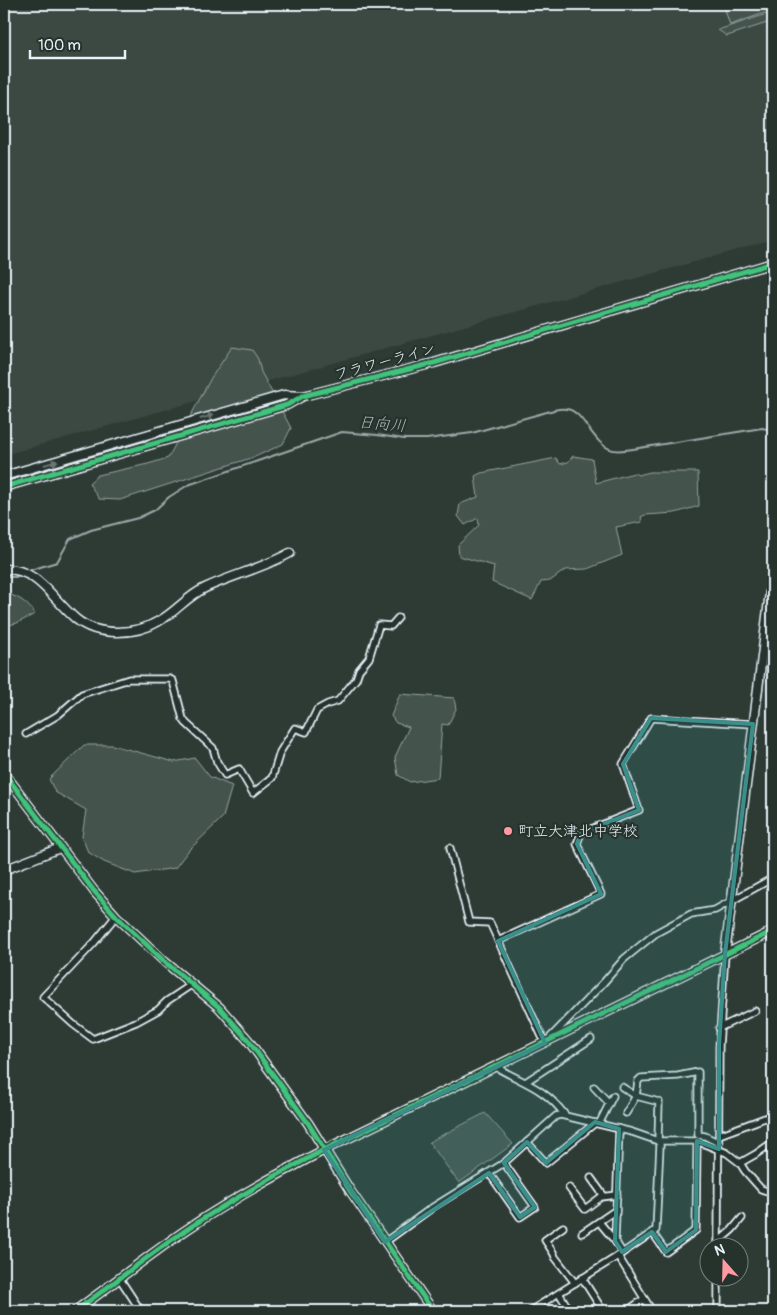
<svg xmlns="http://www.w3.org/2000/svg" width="777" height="1315" font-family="Pangolin,'Klee One',sans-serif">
  <rect width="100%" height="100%" fill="#2e3b35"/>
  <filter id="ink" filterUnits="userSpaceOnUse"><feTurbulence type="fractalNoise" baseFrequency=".02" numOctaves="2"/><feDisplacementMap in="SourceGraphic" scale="10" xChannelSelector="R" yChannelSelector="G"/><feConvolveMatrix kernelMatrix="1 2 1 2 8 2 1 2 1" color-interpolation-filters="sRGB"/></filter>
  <g filter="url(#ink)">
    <path fill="#3b4843" d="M 4,4 L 773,4 L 773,240 L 4,455 Z"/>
    <g fill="#45524e" stroke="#96a2a3">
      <path d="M 723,4 L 773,4 L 773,10 L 730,25 Z"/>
      <path d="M 773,12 L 773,21 L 727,36 L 718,30 Z"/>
      <path d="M 232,347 L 252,350 L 258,359 L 261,372 L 291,428 L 283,444 L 257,456 L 120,500 L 99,499 L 89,483 L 98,475 L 148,464 L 168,458 L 211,378 Z"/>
      <path d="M 573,456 L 592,459 L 596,483 L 634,473 L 638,475 L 650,472 L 698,472 L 699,506 L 675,513 L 645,515 L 641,517 L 642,522 L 616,527 L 622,555 L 587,569 L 565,570 L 550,581 L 541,582 L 532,600 L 492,582 L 494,566 L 459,556 L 458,545 L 479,525 L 478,518 L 465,525 L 458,516 L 460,504 L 478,497 L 475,476 L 481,473 L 556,458 L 560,464 L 568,462 Z"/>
      <path d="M 4,594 C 16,594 29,604 35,614 L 17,623 L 4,626 Z"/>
      <path d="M 400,694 L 454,698 L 456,709 L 448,725 L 442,724 L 438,778 L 410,782 L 398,775 L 395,757 L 409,727 L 396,723 L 391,716 Z"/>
      <path d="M 84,745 L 112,745 L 174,762 L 195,758 L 210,777 L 232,786 L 223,817 L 188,851 L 175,868 L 135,874 L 104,862 L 88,852 L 82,837 L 86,810 L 55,792 L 49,779 Z"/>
      <path d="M 485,1113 L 513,1144 L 459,1183 L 429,1142 Z"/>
    </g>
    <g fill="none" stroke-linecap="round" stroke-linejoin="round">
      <g stroke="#9da8a9" stroke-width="2">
        <path d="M 27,571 L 57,562 L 70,539 L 91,530 L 138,518 L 155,510 L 169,497 L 188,485 L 342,432 L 377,435 L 404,439 L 427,439 L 472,433 L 554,410 C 558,409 562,408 566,409 C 584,410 592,445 613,450 C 619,451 627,450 633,449 L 762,428 L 773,430"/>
        <path d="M 4,577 L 16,577 L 20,574"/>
      </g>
      <g stroke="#e8f1f8" stroke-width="9">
        <g id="street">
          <path d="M 26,734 L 58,715 L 82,694 L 129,679 L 170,679 L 173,681 L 183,719 L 186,723 L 213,748 L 217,762 L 225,775 L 239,769 L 253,793 L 272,778 L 280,752 L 295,728 L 306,732 L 317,710 L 328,704 L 338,701 L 356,679 L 359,670 L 369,658 L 379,625 L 391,626 L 398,618"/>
          <path d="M 450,848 L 469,922 L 490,923 L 545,1043 L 604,982 L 624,959 L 656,933 L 691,914 L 715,910 L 773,878"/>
          <path d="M 116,916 L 94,943 L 43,997 L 73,1024 L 93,1039 L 136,1022 L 158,1010 L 167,1001 L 191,985"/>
          <path d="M 498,941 L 601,894 L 577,844 L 581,833 L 639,810 L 623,764 L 651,718 L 753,724"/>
          <path d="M 719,1028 L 755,1011"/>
          <path d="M 496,1067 C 525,1084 544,1087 565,1115"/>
          <path d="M 527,1081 L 591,1039"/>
          <path d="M 594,1087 L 609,1103"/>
          <path d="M 626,1113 L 636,1096 L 638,1081 L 641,1078 L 678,1076 L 698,1072 L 698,1135 L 705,1136 L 719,1143"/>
          <path d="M 599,1124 L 613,1096"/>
          <path d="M 619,1129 L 615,1241 L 622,1252"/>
          <path d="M 719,1135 L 773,1115"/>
          <path d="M 527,1142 L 546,1163 L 595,1123"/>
          <path d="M 740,1163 L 756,1154 L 773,1142"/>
          <path d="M 489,1173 L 520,1217 L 535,1207 L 504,1163"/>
          <path d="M 591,1178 L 604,1196"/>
          <path d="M 569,1188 L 585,1209 L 601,1197 L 617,1195"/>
          <path d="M 599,1222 L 615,1241"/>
          <path d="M 563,1227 L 545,1240 L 554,1254 L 555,1257 L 575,1283"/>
          <path d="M 652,1232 L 666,1252 L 696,1230 L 697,1141"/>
          <path d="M 582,1233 L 616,1210"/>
          <path d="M 385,1242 L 433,1207 L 504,1163 L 556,1116 L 561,1115 L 632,1132 L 658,1141 L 697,1141 L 727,1153 L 740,1163 L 745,1171 L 761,1189 L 773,1193"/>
          <path d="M 718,1242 L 732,1230 L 742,1218"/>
          <path d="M 718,1248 L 719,1046 L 725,954"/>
          <path d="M 618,1256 L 652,1311"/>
          <path d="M 582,1278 L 603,1311"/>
          <path d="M 718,1278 L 718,1311"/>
          <path d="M 120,1279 L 141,1311"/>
          <path d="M 559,1293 L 570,1311"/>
          <path d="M 530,1311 L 618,1256 L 656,1230 L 660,1145 L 658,1141 L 659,1102 L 636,1096 L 622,1087"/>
          <path d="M 627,1311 L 644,1299"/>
        </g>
      </g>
      <g stroke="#e8f1f8" stroke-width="11">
        <g id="secondary">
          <path d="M 4,476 L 284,395 L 303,396"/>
          <path d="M 4,487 L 287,405 L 303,396 L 434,363 L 773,263"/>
          <path d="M 4,569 C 38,568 52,599 76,619 C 98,637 136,635 159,621 C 176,612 186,597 205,588 C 233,575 263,568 290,553"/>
          <path d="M 4,773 L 94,891 L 116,916 L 165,962 L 219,1007 L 248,1040 L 308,1123 L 349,1189 L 433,1311"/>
          <path d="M 4,870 L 60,848"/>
          <path d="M 725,954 L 773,568"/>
          <path d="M 75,1311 C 113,1284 150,1254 189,1228 C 232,1199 278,1174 324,1150 L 773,931"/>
        </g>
      </g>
      <use href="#street" stroke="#26332d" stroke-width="5.5"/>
      <use href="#secondary" stroke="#26332d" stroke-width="8"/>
      <g stroke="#26332d" stroke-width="8">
        <g id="cycleway">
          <path d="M 4,487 L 287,405 L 303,396 L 434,363 L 773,263"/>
          <path d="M 4,773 L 94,891 L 116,916 L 165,962 L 219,1007 L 248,1040 L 308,1123 L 349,1189 L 433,1311"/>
          <path d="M 75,1311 C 113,1284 150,1254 189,1228 C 232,1199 278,1174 324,1150 L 773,931"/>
        </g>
      </g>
      <use href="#cycleway" stroke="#40c37c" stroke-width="5"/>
    </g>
    <defs><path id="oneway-solid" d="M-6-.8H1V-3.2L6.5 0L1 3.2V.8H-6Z" transform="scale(1.25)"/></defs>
    <g fill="#6a7674">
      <use href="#oneway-solid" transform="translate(207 417) rotate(-16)"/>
      <use href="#oneway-solid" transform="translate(51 463) rotate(-16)"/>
    </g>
  </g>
  <path fill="#3a8f8a" fill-opacity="0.2" stroke="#3a8f8a" stroke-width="4" stroke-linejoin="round" d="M 651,718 L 753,724 L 725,954 L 719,1046 L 719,1149 L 697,1141 L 696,1230 L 666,1252 L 652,1232 L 622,1252 L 615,1241 L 619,1129 L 595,1122 L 546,1163 L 527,1142 L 504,1163 L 535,1207 L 520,1217 L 489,1173 L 385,1242 L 324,1150 L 545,1043 L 498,941 L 601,894 L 577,844 L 581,833 L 639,810 L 623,764 Z"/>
  <circle fill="#ff9aa2" stroke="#26332d" stroke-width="2" cx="508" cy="831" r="5"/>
  <g text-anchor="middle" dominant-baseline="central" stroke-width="4.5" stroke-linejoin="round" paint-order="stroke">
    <g font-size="15" fill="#e8f1f8" stroke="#26332d">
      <text transform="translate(385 362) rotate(-15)">フラワーライン</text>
    </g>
    <g font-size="15" fill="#e8f1f8" stroke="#26332d" text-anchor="start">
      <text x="518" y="831">町立大津北中学校</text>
    </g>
    <g font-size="16" font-style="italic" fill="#b0babd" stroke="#26332d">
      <text transform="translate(382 424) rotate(5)">日向川</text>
    </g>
  </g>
  <rect width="777" height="1315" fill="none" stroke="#26332d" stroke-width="20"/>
  <rect x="10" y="10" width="757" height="1295" fill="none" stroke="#e8f1f8" stroke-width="2" filter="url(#ink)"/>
  <g transform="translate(724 1262) rotate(340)"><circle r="24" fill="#26332d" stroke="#747f7e"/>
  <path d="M0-4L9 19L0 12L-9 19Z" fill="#ff9aa2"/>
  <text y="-8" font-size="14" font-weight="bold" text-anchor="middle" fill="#e8f1f8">N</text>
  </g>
  <path d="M30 50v8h95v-8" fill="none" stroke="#e8f1f8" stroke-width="2.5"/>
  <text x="38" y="50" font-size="15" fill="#e8f1f8" stroke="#26332d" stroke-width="4" paint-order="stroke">100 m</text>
</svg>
